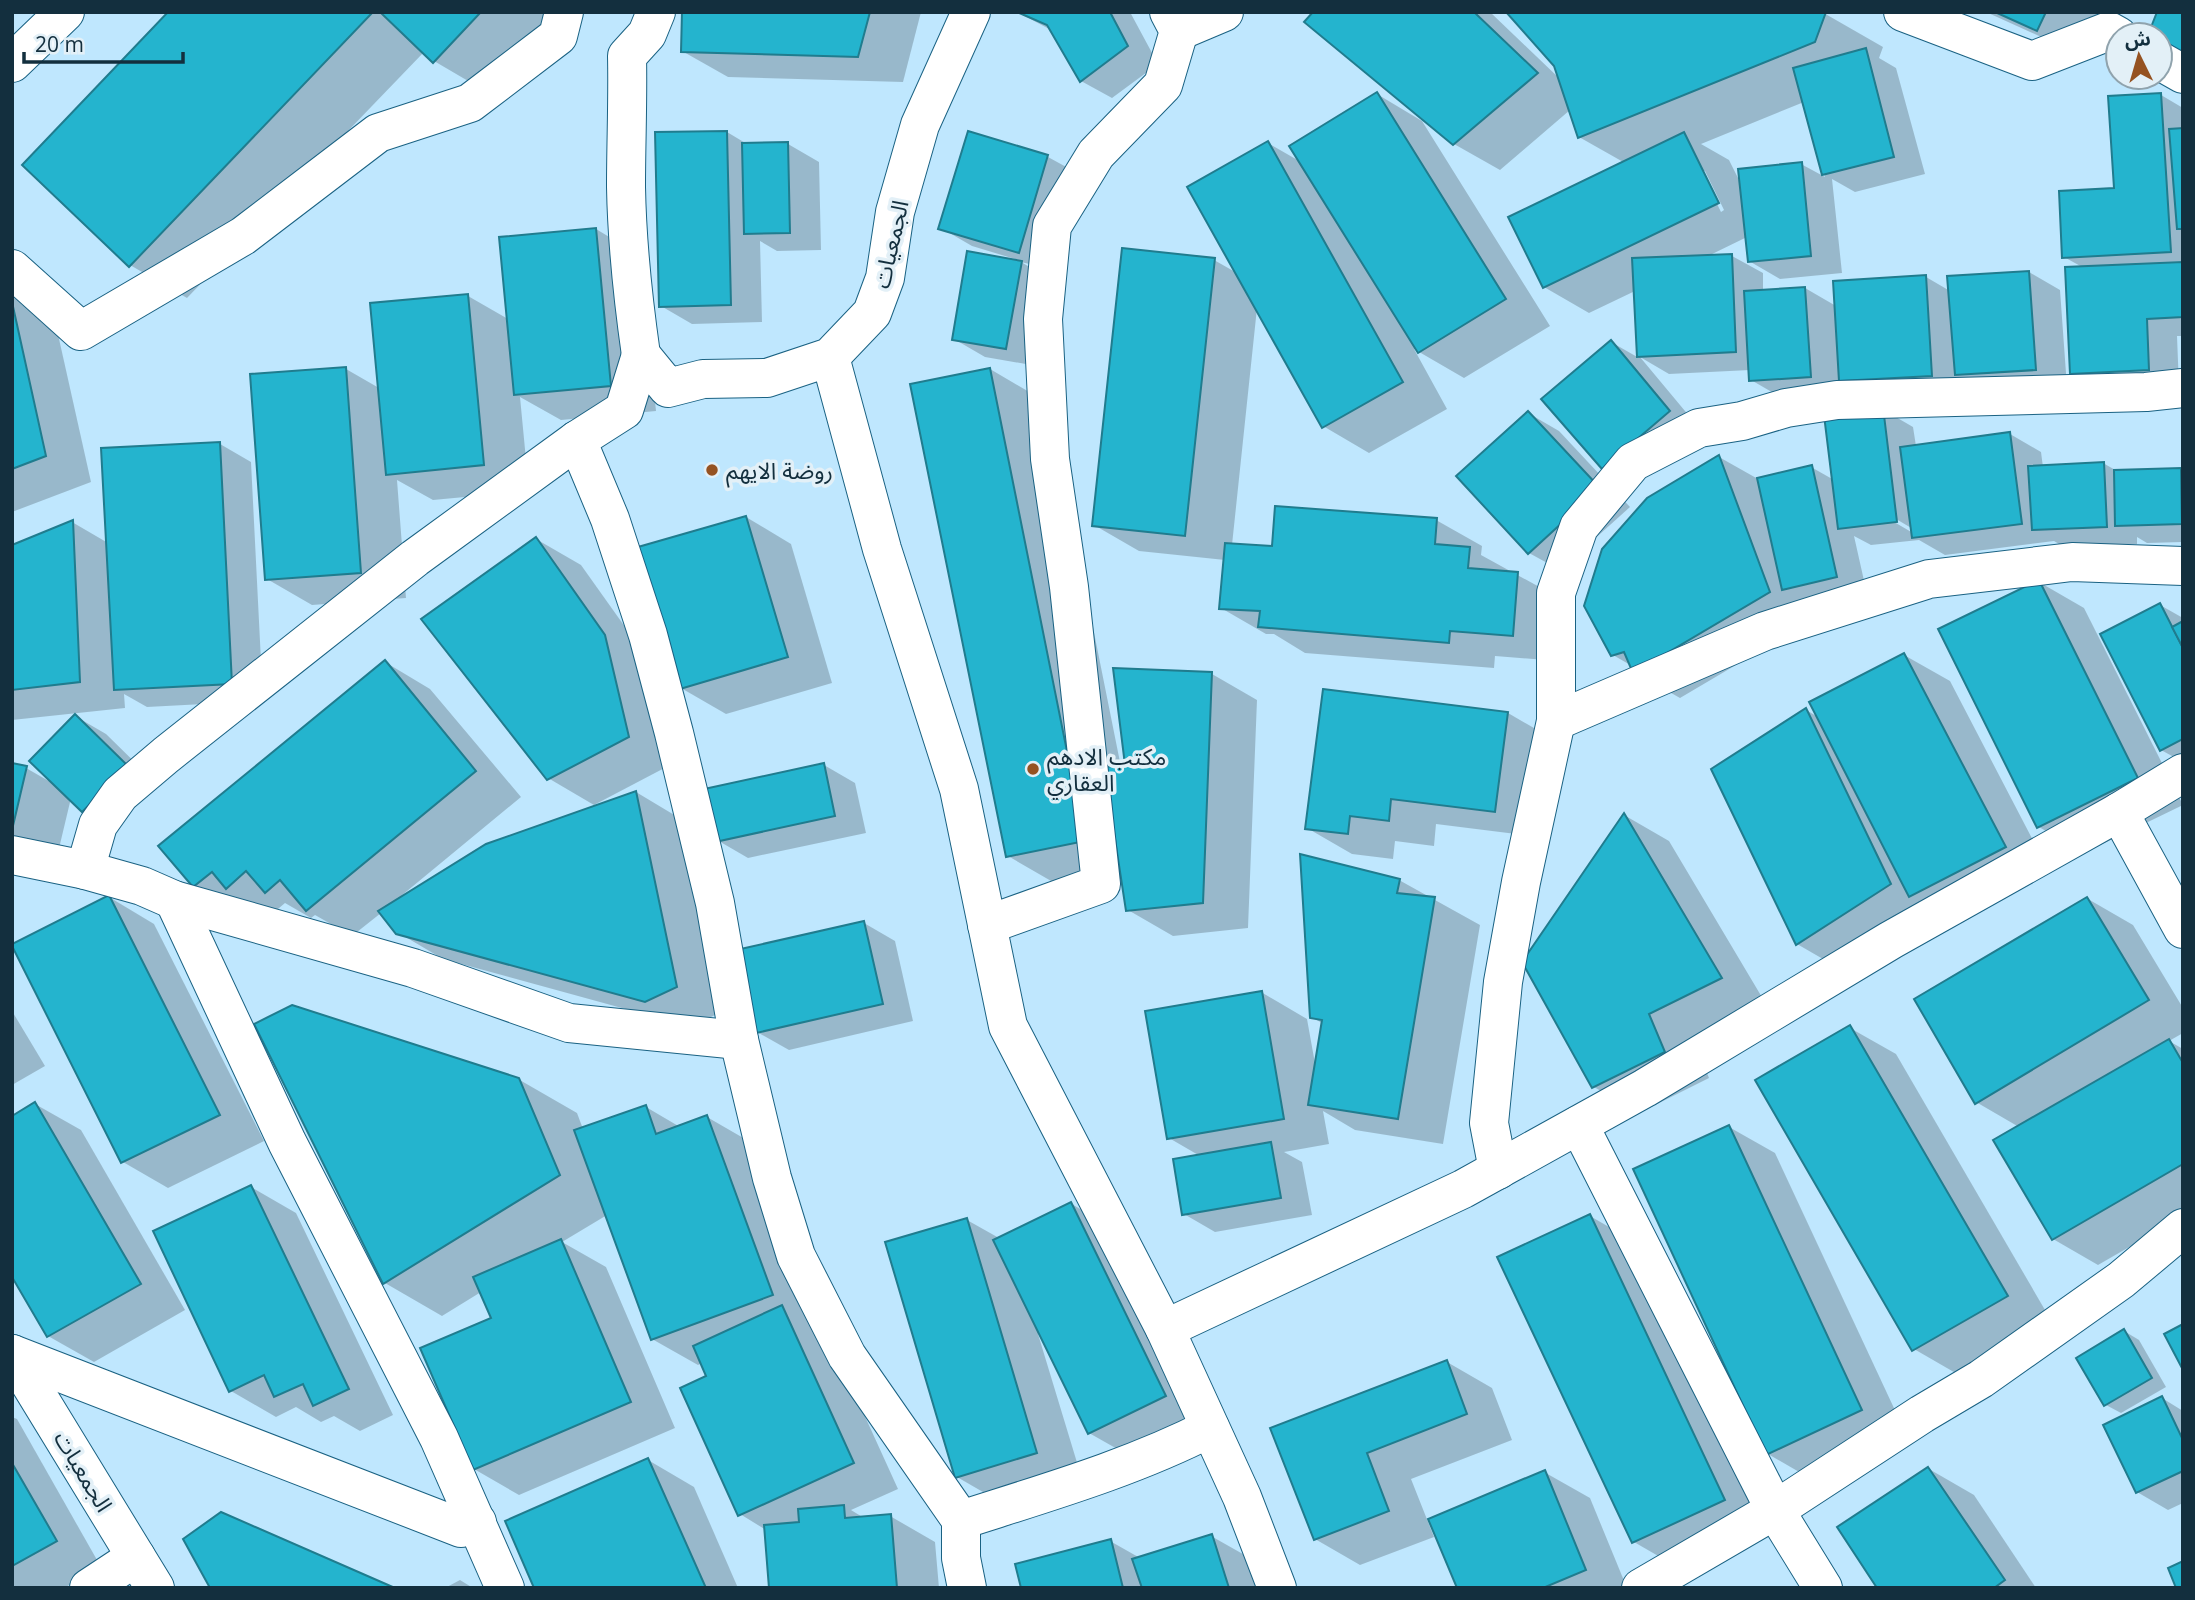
<svg xmlns="http://www.w3.org/2000/svg" width="2195" height="1600" font-family="'Open Sans','Noto Sans Arabic',sans-serif">
  <rect width="100%" height="100%" fill="#bfe7fe"/>
  <g fill="#0003" fill-rule="evenodd">
    <path d="M 171,12 L 570,12 L 492,95 L 434,61 L 424,52 L 187,298 L 130,265 Z"/>
    <path d="M 684,12 L 921,12 L 903,82 L 728,77 L 682,51 Z"/>
    <path d="M 1017,12 L 1130,12 L 1158,64 L 1112,98 L 1081,81 L 1053,31 Z"/>
    <path d="M 1315,12 L 1490,12 L 1560,79 L 1822,12 L 1883,47 L 1879,58 L 1896,68 L 1925,174 L 1855,192 L 1832,179 L 1842,273 L 1780,279 L 1749,261 L 1747,237 L 1706,257 L 1732,256 L 1763,273 L 1763,291 L 1805,288 L 1836,306 L 1926,277 L 1950,291 L 2029,272 L 2060,290 L 2067,387 L 1987,392 L 1962,377 L 1963,393 L 1841,394 L 1782,398 L 1751,380 L 1750,370 L 1669,374 L 1640,357 L 1700,429 L 1634,486 L 1611,342 L 1639,358 L 1635,291 L 1589,313 L 1544,287 L 1625,163 L 1579,137 L 1570,110 L 1500,170 L 1454,144 L 1306,22 ZM 1804,102 L 1825,177 L 1801,164 L 1741,184 L 1729,160 L 1701,144 ZM 1701,171 L 1705,171 L 1724,210 L 1721,212 Z"/>
    <path d="M 1986,12 L 2103,12 L 2083,56 Z"/>
    <path d="M 1377,94 L 1422,121 L 1550,326 L 1464,378 L 1414,349 L 1447,409 L 1369,453 L 1323,426 L 1257,308 L 1232,545 L 1274,548 L 1436,520 L 1482,546 L 1481,555 L 1563,600 L 1558,661 L 1495,656 L 1494,668 L 1305,653 L 1274,634 L 1266,634 L 1221,608 L 1225,560 L 1139,551 L 1094,525 L 1214,260 L 1237,273 L 1268,143 L 1301,162 Z"/>
    <path d="M 2161,95 L 2183,108 L 2183,336 L 2177,336 L 2179,387 L 2103,391 L 2072,373 L 2084,268 L 2064,257 L 2116,190 Z"/>
    <path d="M 727,132 L 747,144 L 788,144 L 819,162 L 821,250 L 777,251 L 760,241 L 762,322 L 692,324 L 661,306 Z"/>
    <path d="M 969,133 L 1048,157 L 1079,174 L 1050,269 L 1021,262 L 1052,280 L 1037,366 L 985,357 L 954,339 L 1015,259 L 972,246 L 941,228 Z"/>
    <path d="M 596,229 L 641,256 L 656,411 L 561,420 L 520,397 L 529,491 L 433,500 L 397,480 L 406,598 L 312,605 L 267,579 L 346,369 L 379,388 L 468,296 L 508,319 Z"/>
    <path d="M 12,280 L 51,303 L 91,482 L 12,512 Z"/>
    <path d="M 990,369 L 1048,403 L 1121,767 L 1127,766 L 1212,674 L 1257,700 L 1248,928 L 1173,936 L 1128,910 L 1123,878 L 1065,889 L 1008,856 Z"/>
    <path d="M 1882,409 L 1913,427 L 1916,446 L 2010,434 L 2041,452 L 2043,467 L 2103,463 L 2117,471 L 2181,470 L 2183,471 L 2183,542 L 2147,543 L 2137,537 L 2137,544 L 2064,547 L 2054,541 L 1945,555 L 1919,540 L 1871,545 L 1854,536 L 1867,594 L 1814,619 L 1680,698 L 1634,672 L 1632,666 L 1613,655 L 1719,457 L 1758,479 L 1811,467 L 1834,480 ZM 1891,516 L 1913,529 L 1913,533 L 1889,519 Z"/>
    <path d="M 1528,413 L 1559,431 L 1630,507 L 1560,570 L 1529,553 Z"/>
    <path d="M 220,444 L 251,462 L 263,701 L 147,707 L 124,694 L 125,708 L 12,720 L 12,547 L 72,522 L 108,543 Z"/>
    <path d="M 746,517 L 791,544 L 832,683 L 726,714 L 681,688 Z"/>
    <path d="M 536,539 L 581,565 L 650,662 L 674,763 L 594,805 L 548,778 Z"/>
    <path d="M 2039,582 L 2084,608 L 2183,805 L 2084,853 L 2039,827 Z"/>
    <path d="M 2160,605 L 2183,618 L 2183,762 L 2161,750 Z"/>
    <path d="M 1904,655 L 1950,681 L 2050,873 L 1956,921 L 1842,970 L 1797,944 L 1806,710 L 1818,717 Z"/>
    <path d="M 385,662 L 430,689 L 521,797 L 401,896 L 403,898 L 636,792 L 681,819 L 721,1012 L 691,1027 L 443,959 L 397,932 L 381,913 L 352,936 L 315,915 L 311,918 L 285,903 L 272,914 L 252,902 L 239,912 L 194,886 Z"/>
    <path d="M 1508,713 L 1553,739 L 1540,837 L 1436,824 L 1434,846 L 1395,841 L 1393,859 L 1352,854 L 1307,828 Z"/>
    <path d="M 75,716 L 106,734 L 157,784 L 114,829 L 84,811 L 71,798 L 56,861 L 12,851 L 12,765 L 26,768 L 54,784 Z"/>
    <path d="M 824,765 L 855,783 L 866,833 L 748,858 L 717,840 Z"/>
    <path d="M 1624,815 L 1669,841 L 1766,1004 L 1694,1040 L 1709,1078 L 1639,1113 L 1594,1087 Z"/>
    <path d="M 1399,880 L 1480,925 L 1443,1144 L 1355,1130 L 1323,1111 L 1329,1144 L 1284,1152 L 1302,1162 L 1312,1215 L 1215,1232 L 1184,1214 L 1200,1156 L 1169,1138 L 1261,992 L 1307,1019 L 1316,1069 L 1324,1024 L 1311,1017 Z"/>
    <path d="M 109,897 L 154,924 L 264,1141 L 168,1188 L 123,1162 Z"/>
    <path d="M 2088,899 L 2133,925 L 2183,1008 L 2183,1033 L 2169,1041 L 2183,1049 L 2183,1216 L 2098,1265 L 2053,1239 L 2019,1127 L 1976,1102 Z"/>
    <path d="M 864,923 L 895,941 L 913,1021 L 789,1050 L 757,1032 Z"/>
    <path d="M 12,1011 L 45,1066 L 12,1085 Z"/>
    <path d="M 1850,1028 L 1896,1054 L 2052,1322 L 1959,1375 L 1914,1349 Z"/>
    <path d="M 518,1079 L 577,1113 L 583,1129 L 646,1107 L 680,1127 L 707,1117 L 752,1143 L 827,1333 L 898,1489 L 851,1510 L 864,1518 L 890,1516 L 935,1542 L 939,1588 L 771,1588 L 766,1530 L 740,1514 L 708,1377 L 702,1363 L 698,1365 L 652,1339 L 607,1215 L 562,1242 L 606,1267 L 675,1428 L 519,1495 L 474,1469 L 493,1319 L 481,1292 L 442,1316 L 385,1283 Z"/>
    <path d="M 35,1104 L 81,1130 L 185,1310 L 94,1362 L 48,1336 Z"/>
    <path d="M 1729,1127 L 1775,1153 L 1907,1436 L 1813,1480 L 1768,1454 Z"/>
    <path d="M 251,1187 L 296,1213 L 393,1415 L 360,1431 L 334,1416 L 321,1422 L 296,1407 L 276,1417 L 231,1391 Z"/>
    <path d="M 1070,1203 L 1116,1230 L 1210,1422 L 1135,1459 L 1089,1433 L 1040,1333 L 1038,1334 L 1082,1479 L 1002,1503 L 957,1477 L 967,1220 L 999,1238 Z"/>
    <path d="M 1590,1216 L 1635,1242 L 1769,1526 L 1679,1568 L 1634,1542 Z"/>
    <path d="M 2124,1331 L 2139,1340 L 2166,1387 L 2121,1413 L 2106,1405 Z"/>
    <path d="M 1447,1362 L 1492,1388 L 1512,1440 L 1411,1479 L 1434,1537 L 1360,1565 L 1315,1539 L 1272,1429 Z"/>
    <path d="M 2162,1398 L 2183,1411 L 2183,1503 L 2168,1510 L 2137,1492 Z"/>
    <path d="M 12,1417 L 17,1419 L 101,1567 L 64,1588 L 12,1588 Z"/>
    <path d="M 648,1460 L 694,1487 L 738,1588 L 536,1588 Z"/>
    <path d="M 1929,1469 L 1974,1495 L 2036,1588 L 1879,1588 Z"/>
    <path d="M 1544,1472 L 1590,1498 L 1627,1588 L 1459,1588 Z"/>
    <path d="M 1211,1536 L 1257,1562 L 1265,1588 L 1023,1588 L 1110,1541 L 1140,1558 Z"/>
    <path d="M 460,1580 L 473,1588 L 445,1588 Z"/>
  </g>
  <g fill="#24b4ce" stroke="#207c8e" stroke-width="2">
    <path d="M 168,12 L 373,12 L 129,267 L 22,165 Z"/>
    <path d="M 380,12 L 481,12 L 433,63 Z"/>
    <path d="M 682,12 L 870,12 L 858,57 L 681,52 Z"/>
    <path d="M 1017,12 L 1110,12 L 1128,46 L 1080,82 L 1047,25 Z"/>
    <path d="M 1313,12 L 1474,12 L 1538,73 L 1453,145 L 1304,22 Z"/>
    <path d="M 1506,12 L 1826,12 L 1815,42 L 1578,138 L 1554,66 Z"/>
    <path d="M 1995,12 L 2046,12 L 2037,31 Z"/>
    <path d="M 2157,12 L 2183,12 L 2183,61 L 2160,52 L 2160,35 L 2148,35 Z"/>
    <path d="M 1866,48 L 1894,157 L 1822,175 L 1793,68 Z"/>
    <path d="M 1377,92 L 1506,299 L 1418,353 L 1289,146 Z"/>
    <path d="M 2161,93 L 2171,252 L 2062,258 L 2059,191 L 2114,188 L 2108,96 Z"/>
    <path d="M 2183,128 L 2183,229 L 2177,229 L 2169,129 Z"/>
    <path d="M 727,131 L 731,305 L 659,307 L 655,132 Z"/>
    <path d="M 968,131 L 1048,155 L 1019,253 L 938,229 Z"/>
    <path d="M 1684,132 L 1719,203 L 1543,288 L 1508,217 Z"/>
    <path d="M 1268,141 L 1403,382 L 1322,428 L 1187,187 Z"/>
    <path d="M 788,142 L 790,233 L 744,234 L 742,143 Z"/>
    <path d="M 1802,162 L 1811,256 L 1748,262 L 1738,169 Z"/>
    <path d="M 596,228 L 611,386 L 514,395 L 499,237 Z"/>
    <path d="M 1122,248 L 1215,258 L 1185,536 L 1092,526 Z"/>
    <path d="M 967,251 L 1022,261 L 1006,349 L 952,340 Z"/>
    <path d="M 1732,254 L 1736,352 L 1637,357 L 1632,258 Z"/>
    <path d="M 2183,262 L 2183,317 L 2147,319 L 2149,370 L 2070,374 L 2065,267 Z"/>
    <path d="M 2029,271 L 2036,370 L 1955,375 L 1947,276 Z"/>
    <path d="M 1926,275 L 1932,376 L 1839,381 L 1833,281 Z"/>
    <path d="M 1805,287 L 1811,377 L 1749,381 L 1744,291 Z"/>
    <path d="M 468,294 L 484,465 L 386,475 L 370,303 Z"/>
    <path d="M 12,302 L 46,456 L 12,469 Z"/>
    <path d="M 1611,340 L 1670,411 L 1602,469 L 1541,399 Z"/>
    <path d="M 346,367 L 361,573 L 265,580 L 250,374 Z"/>
    <path d="M 990,368 L 1085,841 L 1006,857 L 910,384 Z"/>
    <path d="M 1883,407 L 1897,522 L 1838,529 L 1824,415 Z"/>
    <path d="M 1528,411 L 1600,488 L 1528,554 L 1456,476 Z"/>
    <path d="M 2010,432 L 2022,524 L 1912,538 L 1900,447 Z"/>
    <path d="M 220,442 L 232,684 L 114,690 L 101,448 Z"/>
    <path d="M 1719,455 L 1770,592 L 1633,673 L 1624,652 L 1611,656 L 1584,606 L 1602,549 L 1647,498 Z"/>
    <path d="M 2104,462 L 2107,527 L 2032,530 L 2028,466 Z"/>
    <path d="M 1812,465 L 1837,577 L 1782,590 L 1757,478 Z"/>
    <path d="M 2181,468 L 2182,524 L 2115,526 L 2114,470 Z"/>
    <path d="M 1275,506 L 1437,518 L 1435,544 L 1470,547 L 1468,568 L 1518,572 L 1513,636 L 1450,631 L 1449,643 L 1258,627 L 1260,611 L 1219,609 L 1225,543 L 1272,546 Z"/>
    <path d="M 746,516 L 788,657 L 680,689 L 638,547 Z"/>
    <path d="M 73,520 L 80,682 L 12,690 L 12,545 Z"/>
    <path d="M 536,537 L 605,635 L 629,737 L 547,780 L 421,619 Z"/>
    <path d="M 2039,580 L 2138,778 L 2037,828 L 1938,629 Z"/>
    <path d="M 2160,603 L 2183,648 L 2183,739 L 2160,751 L 2100,634 Z"/>
    <path d="M 2183,621 L 2183,648 L 2172,627 Z"/>
    <path d="M 1904,653 L 2006,847 L 1909,897 L 1809,702 Z"/>
    <path d="M 385,660 L 476,771 L 306,911 L 280,880 L 265,893 L 246,871 L 226,889 L 212,872 L 193,887 L 158,846 Z"/>
    <path d="M 1113,668 L 1212,672 L 1203,903 L 1126,911 L 1104,767 L 1125,765 Z"/>
    <path d="M 1323,689 L 1508,712 L 1495,812 L 1391,799 L 1389,821 L 1350,816 L 1348,834 L 1305,829 Z"/>
    <path d="M 1806,708 L 1891,884 L 1796,945 L 1711,769 Z"/>
    <path d="M 75,714 L 128,766 L 82,812 L 29,761 Z"/>
    <path d="M 12,763 L 27,766 L 12,830 Z"/>
    <path d="M 824,763 L 835,816 L 715,842 L 704,789 Z"/>
    <path d="M 636,791 L 677,987 L 645,1002 L 396,934 L 378,911 L 486,844 Z"/>
    <path d="M 1624,813 L 1722,978 L 1649,1014 L 1665,1052 L 1592,1088 L 1522,962 Z"/>
    <path d="M 1300,854 L 1400,879 L 1397,893 L 1435,897 L 1398,1119 L 1308,1105 L 1322,1020 L 1310,1018 Z"/>
    <path d="M 109,895 L 220,1115 L 121,1163 L 12,946 L 12,944 Z"/>
    <path d="M 2087,897 L 2149,1000 L 1975,1104 L 1914,999 Z"/>
    <path d="M 864,921 L 883,1004 L 756,1033 L 736,950 Z"/>
    <path d="M 1262,991 L 1284,1119 L 1167,1139 L 1145,1011 Z"/>
    <path d="M 292,1005 L 519,1078 L 560,1175 L 383,1284 L 254,1024 Z"/>
    <path d="M 1850,1025 L 2008,1296 L 1912,1351 L 1755,1080 Z"/>
    <path d="M 2169,1039 L 2183,1063 L 2183,1164 L 2052,1240 L 1993,1140 Z"/>
    <path d="M 35,1102 L 141,1284 L 47,1337 L 12,1277 L 12,1116 Z"/>
    <path d="M 646,1105 L 656,1134 L 707,1115 L 773,1295 L 651,1340 L 574,1130 Z"/>
    <path d="M 1729,1125 L 1862,1410 L 1766,1455 L 1633,1169 Z"/>
    <path d="M 1271,1142 L 1281,1198 L 1182,1215 L 1173,1159 Z"/>
    <path d="M 251,1185 L 349,1389 L 313,1406 L 303,1384 L 274,1397 L 264,1375 L 229,1392 L 153,1231 Z"/>
    <path d="M 1071,1202 L 1166,1396 L 1088,1434 L 993,1240 Z"/>
    <path d="M 1590,1214 L 1725,1500 L 1632,1543 L 1497,1257 Z"/>
    <path d="M 967,1218 L 1037,1453 L 955,1478 L 885,1242 Z"/>
    <path d="M 561,1239 L 631,1402 L 473,1470 L 420,1348 L 491,1318 L 473,1277 Z"/>
    <path d="M 782,1305 L 854,1463 L 738,1516 L 680,1388 L 706,1376 L 693,1346 Z"/>
    <path d="M 2183,1324 L 2183,1370 L 2164,1334 Z"/>
    <path d="M 2124,1329 L 2152,1378 L 2104,1406 L 2076,1358 Z"/>
    <path d="M 1447,1360 L 1467,1414 L 1367,1453 L 1389,1511 L 1314,1540 L 1270,1428 Z"/>
    <path d="M 2162,1396 L 2183,1440 L 2183,1471 L 2136,1493 L 2103,1425 Z"/>
    <path d="M 648,1458 L 706,1588 L 534,1588 L 505,1521 Z"/>
    <path d="M 12,1463 L 57,1541 L 12,1566 Z"/>
    <path d="M 1928,1467 L 2005,1580 L 1994,1588 L 1877,1588 L 1837,1527 Z"/>
    <path d="M 1545,1470 L 1586,1570 L 1543,1588 L 1457,1588 L 1428,1519 Z"/>
    <path d="M 844,1505 L 845,1518 L 891,1514 L 897,1588 L 769,1588 L 764,1525 L 799,1522 L 798,1509 Z"/>
    <path d="M 221,1512 L 395,1588 L 210,1588 L 183,1539 Z"/>
    <path d="M 1212,1534 L 1229,1588 L 1142,1588 L 1132,1559 Z"/>
    <path d="M 1111,1539 L 1123,1588 L 1021,1588 L 1015,1564 Z"/>
    <path d="M 2183,1561 L 2183,1588 L 2176,1588 L 2168,1568 Z"/>
  </g>
  <g fill="none" stroke-linecap="round" stroke-linejoin="round">
    <g stroke="#1a6283" stroke-width="40">
      <g id="minor">
        <path d="M 1903,12 L 2032,61 L 2109,31 L 2118,36"/>
        <path d="M 1179,31 L 1224,12"/>
        <path d="M 2160,61 L 2183,74"/>
        <path d="M 12,63 L 65,12"/>
        <path d="M 12,269 L 81,331 L 243,236 L 378,133 L 470,103 L 558,36 L 564,12"/>
        <path d="M 641,355 C 633,299 627,243 626,187 C 626,143 628,100 627,56 L 647,34 L 656,12"/>
        <path d="M 830,357 L 882,549 L 959,789 L 1008,1026 L 1165,1329 L 1242,1497 L 1277,1588"/>
        <path d="M 577,440 L 610,519 L 648,635 L 674,733 L 715,903 L 739,1040 L 772,1178 L 796,1256 L 847,1356 L 961,1520 L 961,1558 L 967,1588"/>
        <path d="M 1556,721 L 1765,631 L 1929,579 L 2072,562 L 2183,566"/>
        <path d="M 2119,812 L 2183,929"/>
        <path d="M 12,855 L 85,870 L 142,886 L 174,900 L 413,968 L 569,1023 L 739,1040"/>
        <path d="M 85,870 L 98,825 L 120,794 L 166,755 L 415,558 L 577,440 L 624,410 L 641,355 L 668,388 L 703,379 L 767,378 L 830,357 L 872,313 L 885,278 L 895,212 L 920,125 L 971,12"/>
        <path d="M 174,900 L 287,1142 L 439,1438 L 505,1588"/>
        <path d="M 987,925 L 1101,884 L 1069,587 L 1050,459 L 1043,319 L 1052,226 L 1096,154 L 1163,85 L 1179,31 L 1169,12"/>
        <path d="M 1579,1125 L 1775,1510 L 1823,1588"/>
        <path d="M 1498,1170 L 1489,1123 L 1503,982 L 1521,882 L 1556,721 L 1556,593 L 1579,527 L 1633,462 L 1699,428 L 1742,421 L 1786,408 L 1837,400 L 2146,392 L 2183,388"/>
        <path d="M 1165,1329 L 1463,1189 L 1645,1088 L 1891,940 L 2119,812 L 2183,773"/>
        <path d="M 12,1354 L 461,1528 L 477,1522"/>
        <path d="M 12,1354 L 155,1588"/>
        <path d="M 961,1520 C 1045,1493 1132,1468 1210,1428"/>
        <path d="M 89,1588 L 136,1557"/>
        <path d="M 1641,1588 L 1775,1510 L 1922,1414 L 1981,1379 L 2121,1280 L 2183,1228"/>
      </g>
    </g>
    <use href="#minor" stroke="#fff" stroke-width="38"/>
  </g>
  <g fill="#955221" stroke="#e3f0f7" stroke-width="2.5">
    <circle cx="712" cy="470" r="7"/>
    <circle cx="1033" cy="769" r="7"/>
  </g>
  <g text-anchor="middle" dominant-baseline="central" stroke-width="7" stroke-linejoin="round" paint-order="stroke">
    <g font-size="23" fill="#132f3e" stroke="#e3f0f7">
      <text transform="translate(890 244) rotate(-77)">الجمعيات</text>
      <text transform="translate(84 1471) rotate(59)">الجمعيات</text>
    </g>
    <g font-size="23" fill="#132f3e" stroke="#e3f0f7" text-anchor="start">
      <text x="726" y="470">روضة الايهم</text>
      <text x="1047" y="756">مكتب الادهم<tspan x="1047" dy="26">العقاري</tspan></text>
    </g>
  </g>
  <rect width="2195" height="1600" fill="none" stroke="#132f3e" stroke-width="28"/>
  <g transform="translate(2139 56) rotate(355)"><circle r="33" fill="#e3f0f7" stroke="#90a3ad" stroke-width="2"/>
  <path d="M0-5L12 26L0 18L-12 26Z" fill="#955221"/>
  <text y="-10" font-size="19" font-weight="bold" text-anchor="middle" fill="#132f3e">ش</text>
  </g>
  <path d="M24 52v10h159v-10" fill="none" stroke="#132f3e" stroke-width="3.5"/>
  <text x="35" y="52" font-size="21" fill="#132f3e" stroke="#e3f0f7" stroke-width="5" paint-order="stroke">20 m</text>
</svg>
